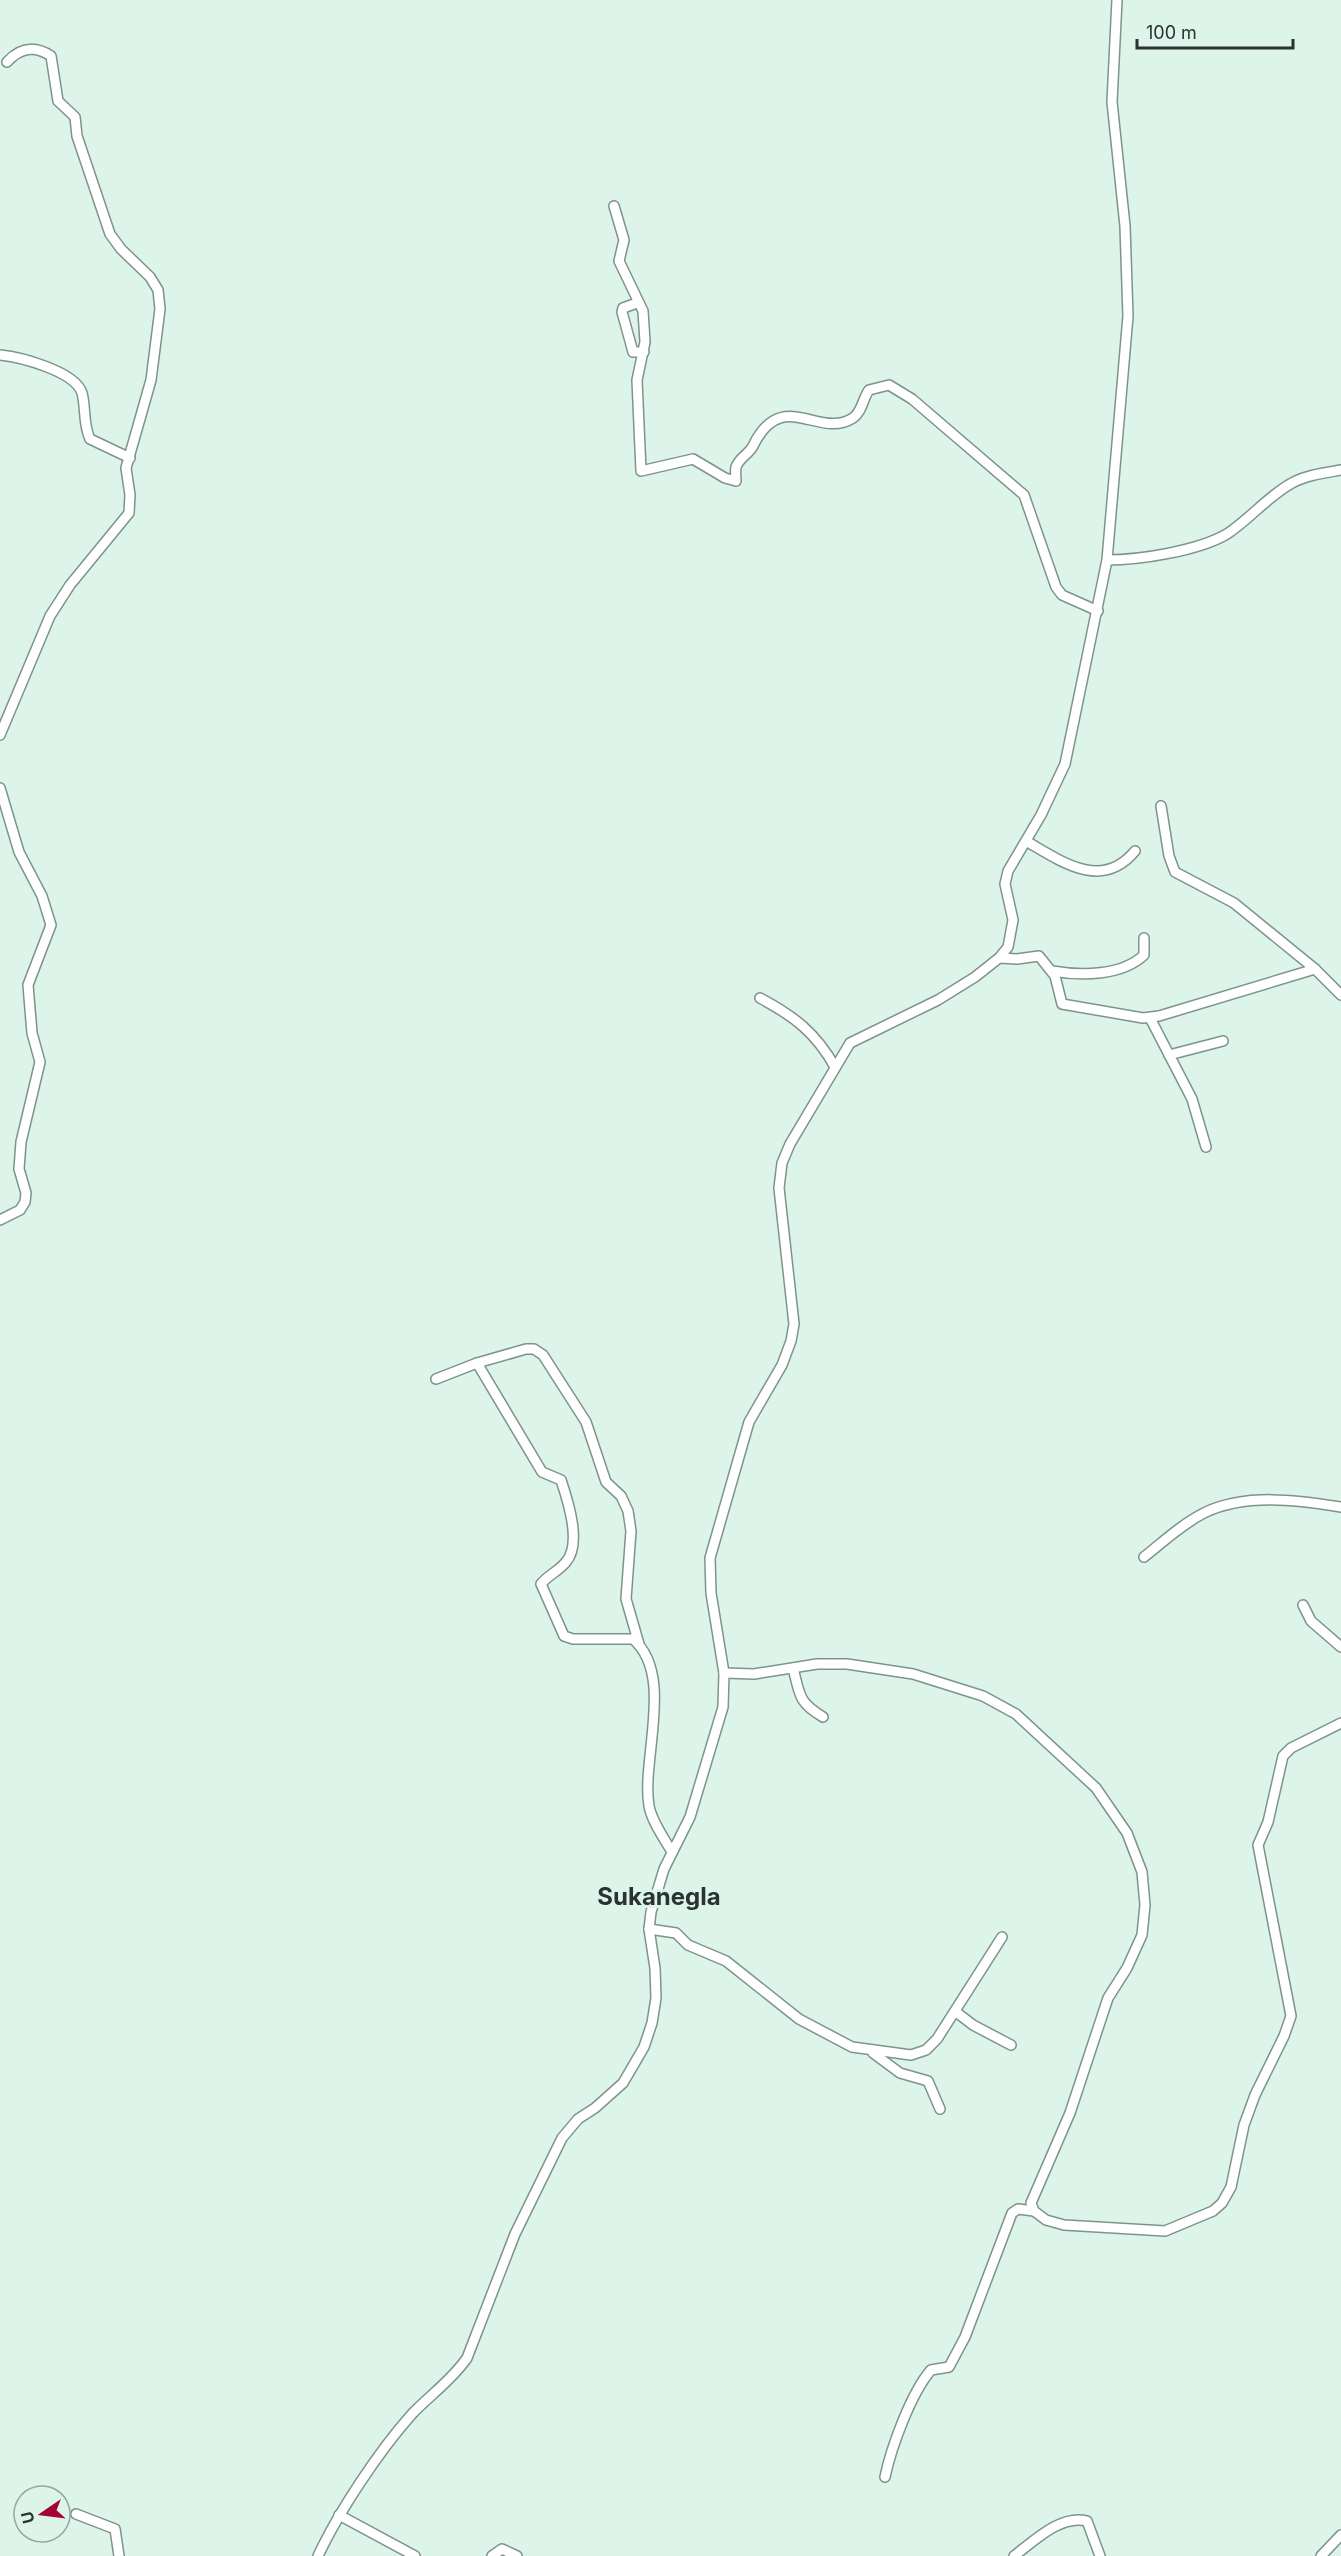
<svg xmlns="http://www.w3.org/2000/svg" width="1341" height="2556" font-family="Inter,sans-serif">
  <rect width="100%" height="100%" fill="#ddf4ea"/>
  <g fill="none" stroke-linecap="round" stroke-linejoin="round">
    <g stroke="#7e948a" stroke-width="12">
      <g id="street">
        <path d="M 614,206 L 624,240 L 619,261 L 643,311 L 645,342 L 637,380 L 641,471 L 693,459 L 725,478 L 736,481 C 736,477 735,472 736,467 C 739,458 749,454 753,446 C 782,386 819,440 853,418 C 862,412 863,398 869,390 L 889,385 L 912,399 L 1024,495 L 1056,587 L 1062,595 L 1098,611"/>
        <path d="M 637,303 L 623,308 L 622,312 L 633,352 L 644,352"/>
        <path d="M 0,355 C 20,357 75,371 82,393 C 86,408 83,425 90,439 L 130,458"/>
        <path d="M 1107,560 C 1139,560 1198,551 1227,534 C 1250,519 1268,496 1292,483 C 1307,475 1324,473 1341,470"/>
        <path d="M 0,735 L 50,616 L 70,585 L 129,513 L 130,495 L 126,468 L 151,380 L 160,309 L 158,290 L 150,277 L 121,249 L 110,234 L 77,136 L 75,117 L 58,101 L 51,56 C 34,45 20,48 7,62"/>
        <path d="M 0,788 L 19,852 L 42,896 L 51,925 L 28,985 L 32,1033 L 40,1062 L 21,1142 L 19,1169 L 26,1193 L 25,1202 L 20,1210 L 0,1220"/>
        <path d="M 1161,806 L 1169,856 L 1175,872 L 1234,903 L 1315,969 L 1341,995"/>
        <path d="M 1026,841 C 1062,862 1102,891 1135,851"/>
        <path d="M 999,958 L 1017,959 L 1039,956 L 1055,976 L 1062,1004 L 1143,1018 L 1159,1016 L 1315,969"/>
        <path d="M 1052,971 C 1081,976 1122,976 1144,955 L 1144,938"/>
        <path d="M 760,998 C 794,1016 816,1033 835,1067"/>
        <path d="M 1150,1018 L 1192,1099 L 1206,1147"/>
        <path d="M 1169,1055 L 1223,1041"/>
        <path d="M 477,1363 L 542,1472 L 561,1480 C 568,1501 582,1544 566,1562 C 559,1571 548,1575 541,1584 L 564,1636 L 573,1639 L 633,1639 C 675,1675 641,1759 649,1806 C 652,1822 664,1838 672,1852"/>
        <path d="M 436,1379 L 477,1363 L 526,1349 L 534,1349 L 543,1355 L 586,1422 L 606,1482 L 621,1496 L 628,1511 L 631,1531 L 626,1599 L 639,1644"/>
        <path d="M 1144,1557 C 1163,1542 1182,1524 1204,1513 C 1245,1493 1297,1500 1341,1507"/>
        <path d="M 1303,1605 L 1311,1621 L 1341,1647"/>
        <path d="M 793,1668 C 800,1695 798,1702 823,1717"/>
        <path d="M 724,1673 L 754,1674 L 817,1664 L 847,1664 L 913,1674 L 983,1696 L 1016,1714 L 1096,1788 L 1127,1833 L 1142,1872 L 1145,1905 L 1142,1935 L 1127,1968 L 1108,1998 L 1070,2113 L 1031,2203 L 1034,2211 L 1046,2220 L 1064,2225 L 1165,2231 L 1213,2211 L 1222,2203 L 1231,2187 L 1244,2125 L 1255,2095 L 1284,2036 L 1291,2016 L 1258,1845 L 1268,1822 L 1283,1756 L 1291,1748 L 1341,1723"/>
        <path d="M 649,1929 L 676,1933 L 688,1945 L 726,1961 L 799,2019 L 852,2047 L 911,2055 L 926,2050 L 937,2039 L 1002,1937"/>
        <path d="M 956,2012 L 973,2025 L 1011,2045"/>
        <path d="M 873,2053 L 900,2073 L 928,2081 L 940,2109"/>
        <path d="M 885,2477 C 891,2448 911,2393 931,2370 L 949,2367 L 965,2337 L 1012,2213 L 1018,2209 L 1034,2211"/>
        <path d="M 76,2514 L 115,2529 L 119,2556"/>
        <path d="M 339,2515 L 415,2556"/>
        <path d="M 318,2556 C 339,2511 379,2451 412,2414 C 430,2395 452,2380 467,2358 L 515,2234 L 562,2138 L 578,2119 L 595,2108 L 623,2083 L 644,2047 L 652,2023 L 656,1998 L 655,1968 L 649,1929 L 651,1912 L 664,1869 L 690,1817 L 723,1707 L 724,1673 L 711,1593 L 710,1558 L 749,1422 L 782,1365 L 791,1341 L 794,1324 L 779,1188 L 782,1163 L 790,1144 L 850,1043 L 938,1000 L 975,977 L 999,958 L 1008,947 L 1013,920 L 1005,884 L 1008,871 L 1041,815 L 1065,764 L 1107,560 L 1128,316 L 1125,226 L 1112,102 L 1117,0"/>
        <path d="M 492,2556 L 502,2549 L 517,2556"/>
        <path d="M 1014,2556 C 1034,2541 1061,2514 1087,2521 L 1100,2556"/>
        <path d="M 1321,2556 L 1341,2535"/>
      </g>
    </g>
    <use href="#street" stroke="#fff" stroke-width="9"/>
  </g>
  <g text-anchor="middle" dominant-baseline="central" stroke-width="6" stroke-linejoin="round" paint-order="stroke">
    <g font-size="24" font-weight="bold" fill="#2a332f" stroke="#ddf4ea">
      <text x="659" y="1896">Sukanegla</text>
    </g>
  </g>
  <g transform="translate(42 2514) rotate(256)"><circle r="28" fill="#ddf4ea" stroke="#95a79f" stroke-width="1.5"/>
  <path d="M0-4.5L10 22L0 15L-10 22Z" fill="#a30433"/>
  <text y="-9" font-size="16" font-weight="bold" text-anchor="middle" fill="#2a332f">U</text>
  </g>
  <path d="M1137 39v9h156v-9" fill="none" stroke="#2a332f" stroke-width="3"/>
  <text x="1146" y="39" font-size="18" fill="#2a332f" stroke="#ddf4ea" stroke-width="4.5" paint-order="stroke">100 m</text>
</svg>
